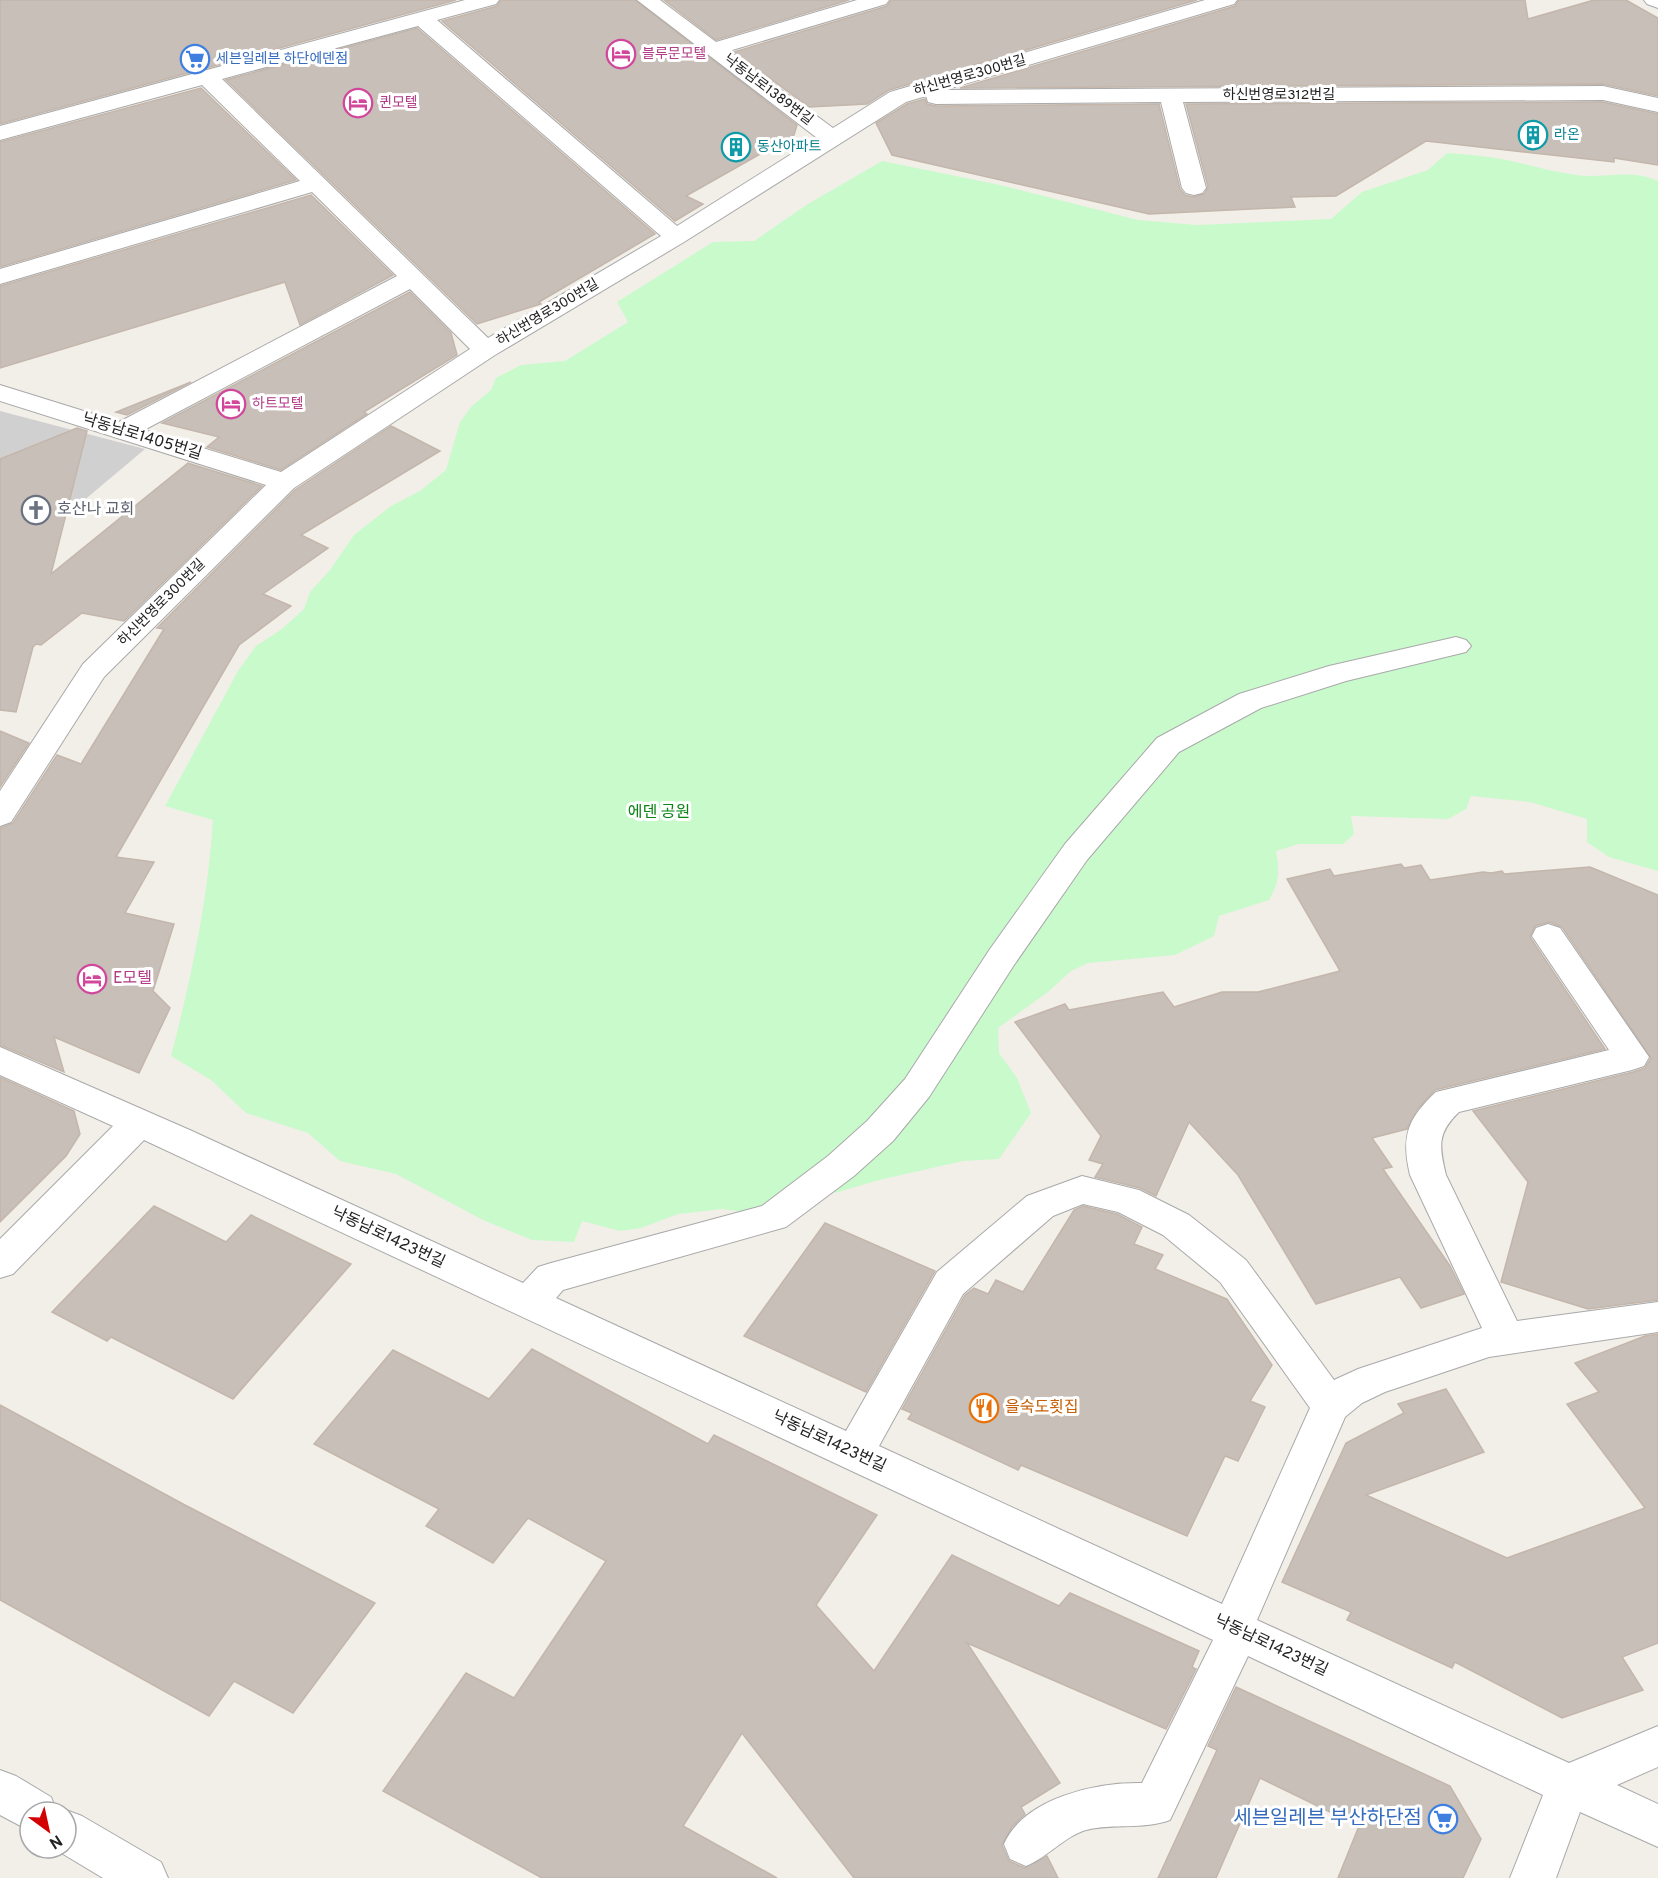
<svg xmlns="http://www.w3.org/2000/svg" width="1658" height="1878" font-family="Overpass,'Noto Sans KR',sans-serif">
  <rect width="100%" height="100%" fill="#f2efe9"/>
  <path fill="#d0d0d0" d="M 0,411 L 145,449 L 0,571 Z"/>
  <path fill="#c8facc" d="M 1447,153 C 1461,154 1475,155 1489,157 C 1518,161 1546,171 1576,175 C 1604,179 1630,168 1658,181 L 1658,871 L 1609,857 L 1587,842 L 1587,819 L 1530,802 L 1471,796 L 1466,809 L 1448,819 L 1351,816 L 1354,834 L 1343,844 L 1299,844 L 1276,851 C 1280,871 1279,883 1269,900 L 1219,916 L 1214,936 L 1175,955 L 1088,963 L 1071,971 L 1048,992 L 998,1028 L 999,1053 L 1017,1078 L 1031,1113 L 999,1159 L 963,1161 L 883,1179 L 817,1198 L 742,1212 L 722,1209 L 678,1214 L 641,1228 L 620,1231 L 582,1221 L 574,1242 L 532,1240 L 485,1221 L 396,1174 L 340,1161 L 308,1133 L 246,1113 L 211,1080 L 171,1056 C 191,979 208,900 213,820 L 165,806 L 238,671 L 256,646 L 282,629 L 304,609 L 310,592 L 330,570 L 354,535 L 391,506 L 420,491 L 446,470 L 460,422 L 472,406 L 491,390 L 496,378 L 521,365 L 565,361 L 628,322 L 617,302 L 713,242 L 754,241 L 808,204 L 882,161 L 1000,185 L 1138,220 L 1197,225 L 1331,219 L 1362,192 L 1428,170 Z"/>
  <g fill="#c7bfb8" stroke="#c4b6ab" stroke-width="1.5">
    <path d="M 0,0 L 456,0 L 0,124 Z"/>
    <path d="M 501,0 L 635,0 L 797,125 L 794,135 L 686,196 L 703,204 L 675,221 L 442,21 L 497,6 Z"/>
    <path d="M 664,0 L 849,0 L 716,40 Z"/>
    <path d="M 891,0 L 1197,0 L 889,90 L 867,104 L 809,107 L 734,52 L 887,6 Z"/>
    <path d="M 1239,0 L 1525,0 L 1528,19 L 1594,0 L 1626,0 L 1658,18 L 1658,96 L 1603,84 L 960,88 L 1235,6 Z"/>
    <path d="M 417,28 L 655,234 L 539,302 L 541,304 L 477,324 L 226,80 Z"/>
    <path d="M 201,88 L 296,180 L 0,267 L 0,142 Z"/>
    <path d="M 925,99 L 927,104 L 936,106 L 1159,104 L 1180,189 L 1185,195 L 1193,197 L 1204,194 L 1208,187 L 1186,104 L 1603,102 L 1658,114 L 1658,165 L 1614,158 L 1614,162 L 1426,141 L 1336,196 L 1291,197 L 1295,207 L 1149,214 L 892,155 L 876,123 L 907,104 Z"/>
    <path d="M 311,195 L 393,275 L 300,325 L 285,282 L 0,368 L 0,286 Z"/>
    <path d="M 410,292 L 451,333 L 457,355 L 364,412 L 367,414 L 281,470 L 207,447 L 219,437 L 162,423 Z"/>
    <path d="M 191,382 L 127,415 L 116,412 Z"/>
    <path d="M 391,426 L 440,451 L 301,535 L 328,548 L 263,594 L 291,606 L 239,645 L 116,857 L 154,862 L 125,913 L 174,924 L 153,991 L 170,1008 L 139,1073 L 54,1037 L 64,1072 L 0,1045 L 0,828 L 13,823 L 57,755 L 81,764 L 164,629 L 157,628 L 295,490 Z"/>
    <path d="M 77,428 L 87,431 L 51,574 L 188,463 L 262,486 L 124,621 L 82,613 L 41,645 L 36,644 L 33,647 L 16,712 L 0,710 L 0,459 Z"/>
    <path d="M 0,731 L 29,743 L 0,787 Z"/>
    <path d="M 1401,864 L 1404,868 L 1421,865 L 1430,880 L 1483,872 L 1491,873 L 1502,871 L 1504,874 L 1590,867 L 1658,895 L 1658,1300 L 1588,1309 L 1501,1282 L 1528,1182 L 1473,1111 L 1633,1072 L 1645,1068 L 1651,1058 L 1562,927 L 1549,922 L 1535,926 L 1530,937 L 1605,1049 L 1435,1090 L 1417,1110 L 1407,1129 L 1372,1138 L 1392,1167 L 1383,1169 L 1450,1266 L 1464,1294 L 1421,1308 L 1400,1277 L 1316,1304 L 1238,1175 L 1189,1122 L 1156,1196 L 1140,1188 L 1095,1177 L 1103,1164 L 1089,1160 L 1101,1136 L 1015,1022 L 1065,1004 L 1069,1010 L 1163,992 L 1174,1007 L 1222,992 L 1258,992 L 1340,971 L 1287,879 L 1330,869 L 1334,876 Z"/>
    <path d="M 0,1077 L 74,1111 L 80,1134 L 66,1156 L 0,1222 Z"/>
    <path d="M 154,1206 L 226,1242 L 251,1215 L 351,1264 L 233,1399 L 111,1337 L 107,1341 L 52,1312 Z"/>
    <path d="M 1083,1206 L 1117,1214 L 1142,1227 L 1134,1244 L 1163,1255 L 1155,1269 L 1227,1299 L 1272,1365 L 1250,1401 L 1265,1407 L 1238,1461 L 1225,1456 L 1187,1536 L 1021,1465 L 1018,1470 L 908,1419 L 912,1413 L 902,1409 L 965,1295 L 974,1288 L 988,1294 L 996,1280 L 1023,1292 L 1074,1210 Z"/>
    <path d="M 825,1223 L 935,1271 L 866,1392 L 744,1336 Z"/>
    <path d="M 1658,1334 L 1658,1643 L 1622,1657 L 1643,1690 L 1562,1718 L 1455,1662 L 1452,1668 L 1347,1620 L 1351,1612 L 1282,1582 L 1346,1443 L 1404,1413 L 1398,1404 L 1446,1389 L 1484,1452 L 1366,1495 L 1507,1558 L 1645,1508 L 1567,1404 L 1599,1392 L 1575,1363 L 1645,1336 Z"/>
    <path d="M 532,1349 L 708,1444 L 714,1435 L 877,1515 L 816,1605 L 874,1671 L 952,1555 L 1059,1606 L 1070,1593 L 1199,1651 L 1192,1667 L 1196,1669 L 1166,1729 L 967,1643 L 1060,1783 L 1021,1807 L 1025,1814 L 1012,1827 L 1002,1845 L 1009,1861 L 1025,1868 L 1047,1856 L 1058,1878 L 854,1878 L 742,1733 L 683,1826 L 777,1878 L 542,1878 L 383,1791 L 466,1673 L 514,1698 L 606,1561 L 528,1518 L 493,1563 L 426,1526 L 439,1509 L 314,1444 L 393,1350 L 489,1399 Z"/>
    <path d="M 0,1405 L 183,1504 L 375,1603 L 293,1713 L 234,1681 L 209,1716 L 0,1600 Z"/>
    <path d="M 1236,1687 L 1450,1786 L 1481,1839 L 1463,1878 L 1338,1878 L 1359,1826 L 1260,1778 L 1216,1878 L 1158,1878 L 1217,1750 L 1208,1746 Z"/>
  </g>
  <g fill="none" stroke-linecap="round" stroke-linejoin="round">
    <g stroke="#a9a9a9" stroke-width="2">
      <g id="minor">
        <path d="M 465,0 L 499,0 L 496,4 L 437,20 L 677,226 L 817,138 L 637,0 L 660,0 L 716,42 L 857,0 L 889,0 L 886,4 L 729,51 L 833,128 L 890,92 L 1205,0 L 1237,0 L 1234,4 L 944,90 L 1603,86 L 1658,98 L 1658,112 L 1603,100 L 1183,102 L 1206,188 L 1202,193 L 1194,195 L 1186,193 L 1182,188 L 1161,102 L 936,104 L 928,102 L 926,96 L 906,102 L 684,242 L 495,355 L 294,488 L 104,677 L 11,822 L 0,826 L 0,791 L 83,664 L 266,485 L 0,401 L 0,385 L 119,422 L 397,276 L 312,192 L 0,284 L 0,269 L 300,181 L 202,85 L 0,140 L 0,126 ZM 418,26 L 661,236 L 488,338 L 222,79 ZM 410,289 L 470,349 L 281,472 L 144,430 Z"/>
        <path d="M 1644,0 L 1658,0 L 1658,8 L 1647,4 Z"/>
        <path d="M 1456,637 L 1466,640 L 1471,646 L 1466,652 L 1346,681 L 1261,708 L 1179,752 L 1087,860 L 1014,965 L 929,1097 L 893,1141 L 854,1176 L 786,1227 L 563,1290 L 556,1298 L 846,1431 L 937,1272 L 1027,1196 L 1082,1176 L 1139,1190 L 1189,1215 L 1246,1260 L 1334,1380 L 1358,1369 L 1482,1328 L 1410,1175 C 1401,1137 1407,1119 1436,1092 L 1609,1050 L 1532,936 L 1536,928 L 1548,924 L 1560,928 L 1649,1057 L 1644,1066 L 1632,1070 L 1459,1112 C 1437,1133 1439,1146 1446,1175 L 1517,1321 L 1658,1302 L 1658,1332 L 1489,1357 L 1385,1392 L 1362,1403 L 1345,1417 L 1257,1620 L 1569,1763 L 1658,1726 L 1658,1767 L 1617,1785 L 1658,1804 L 1658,1847 L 1580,1812 L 1556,1878 L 1510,1878 L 1543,1795 L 1248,1656 L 1170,1820 C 1143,1830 1114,1823 1086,1830 C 1065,1836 1048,1857 1026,1866 L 1010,1859 L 1004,1844 C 1024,1798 1096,1782 1142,1783 L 1213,1640 L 144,1140 L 13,1274 L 0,1278 L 0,1239 L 113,1126 L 0,1075 L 0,1047 L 192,1131 L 523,1283 L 538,1267 L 551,1263 L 762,1206 L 828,1156 L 867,1121 L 905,1079 L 990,949 L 1065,844 L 1157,738 L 1239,694 L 1329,666 ZM 1083,1204 L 1118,1212 L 1163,1235 L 1220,1282 L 1310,1408 L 1222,1604 L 879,1446 L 963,1294 L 1053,1216 Z"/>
        <path d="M 0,1770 L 16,1776 L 51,1797 L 57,1812 L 30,1812 L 30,1831 L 0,1815 Z"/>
        <path d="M 66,1810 L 82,1816 L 161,1862 L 168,1878 L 103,1878 L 53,1848 L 66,1848 L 66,1812 L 60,1812 Z"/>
      </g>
    </g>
    <use href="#minor" fill="#fff" fill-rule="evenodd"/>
  </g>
  <defs>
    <g id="hotel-ring" transform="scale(1.5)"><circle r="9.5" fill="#fff" stroke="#d1479c" stroke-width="1.5"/><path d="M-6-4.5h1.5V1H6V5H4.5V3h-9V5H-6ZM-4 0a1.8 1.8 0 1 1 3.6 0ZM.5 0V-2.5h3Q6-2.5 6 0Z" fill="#d1479c"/></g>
    <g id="supermarket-ring" transform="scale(1.5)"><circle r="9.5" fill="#fff" stroke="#3f7fe0" stroke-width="1.5"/><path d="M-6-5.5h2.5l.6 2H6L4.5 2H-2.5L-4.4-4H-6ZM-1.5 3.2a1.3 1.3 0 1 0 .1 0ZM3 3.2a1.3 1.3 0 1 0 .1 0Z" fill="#3f7fe0"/></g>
    <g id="building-ring" transform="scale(1.5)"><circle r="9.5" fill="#fff" stroke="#0f9aa8" stroke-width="1.5"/><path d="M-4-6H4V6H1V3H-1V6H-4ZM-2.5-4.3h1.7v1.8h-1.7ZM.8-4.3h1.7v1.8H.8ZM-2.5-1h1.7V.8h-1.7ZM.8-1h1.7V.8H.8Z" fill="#0f9aa8"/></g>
    <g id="church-ring" transform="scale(1.5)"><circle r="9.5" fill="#fff" stroke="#6b7280" stroke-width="1.5"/><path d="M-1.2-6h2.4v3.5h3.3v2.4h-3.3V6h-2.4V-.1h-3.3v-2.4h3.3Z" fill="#6b7280"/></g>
    <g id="restaurant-ring" transform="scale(1.5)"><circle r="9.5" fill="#fff" stroke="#e8710a" stroke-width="1.5"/><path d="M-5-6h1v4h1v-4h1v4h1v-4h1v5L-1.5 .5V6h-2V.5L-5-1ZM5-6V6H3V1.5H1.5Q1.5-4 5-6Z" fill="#e8710a"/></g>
  </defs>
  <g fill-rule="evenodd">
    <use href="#hotel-ring" x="621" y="54"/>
    <use href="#supermarket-ring" x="195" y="59"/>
    <use href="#hotel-ring" x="358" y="103"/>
    <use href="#building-ring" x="1533" y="135"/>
    <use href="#building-ring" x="736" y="147"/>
    <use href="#hotel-ring" x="231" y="404"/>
    <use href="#church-ring" x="36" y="510"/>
    <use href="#hotel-ring" x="92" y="979"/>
    <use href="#restaurant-ring" x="984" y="1408"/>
    <use href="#supermarket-ring" x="1443" y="1819"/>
  </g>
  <g text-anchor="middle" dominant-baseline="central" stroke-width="6" stroke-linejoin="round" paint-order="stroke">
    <g font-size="14" fill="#b23c85" stroke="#fff" text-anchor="start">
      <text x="642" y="54">블루문모텔</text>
      <text x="379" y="103">퀸모텔</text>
      <text x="252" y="404">하트모텔</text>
    </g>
    <g font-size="14" fill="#366cbe" stroke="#fff" text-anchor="start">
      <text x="216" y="59">세븐일레븐 하단에덴점</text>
    </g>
    <g font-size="14" fill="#222" stroke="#fff">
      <text transform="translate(970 76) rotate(-16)">하신번영로300번길</text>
      <text transform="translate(768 90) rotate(37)">낙동남로1389번길</text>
      <text x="1279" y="95">하신번영로312번길</text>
      <text transform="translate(548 313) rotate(-31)">하신번영로300번길</text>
      <text transform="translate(162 603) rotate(-45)">하신번영로300번길</text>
    </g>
    <g font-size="14" fill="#0d838f" stroke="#fff" text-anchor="start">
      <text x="1554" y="135">라온</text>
      <text x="757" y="147">동산아파트</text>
    </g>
    <g font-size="16" fill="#222" stroke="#fff">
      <text transform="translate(142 437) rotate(17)">낙동남로1405번길</text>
      <text transform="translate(388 1238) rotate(25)">낙동남로1423번길</text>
      <text transform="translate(829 1442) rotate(25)">낙동남로1423번길</text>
      <text transform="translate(1271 1646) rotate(25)">낙동남로1423번길</text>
    </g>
    <g font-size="16" fill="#5b616d" stroke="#fff" text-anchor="start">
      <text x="57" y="510">호산나 교회</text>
    </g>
    <g font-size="16" fill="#0c8416" stroke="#fff">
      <text x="659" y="813">에덴 공원</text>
    </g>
    <g font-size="16" fill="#b23c85" stroke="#fff" text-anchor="start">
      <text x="113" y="979">E모텔</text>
    </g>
    <g font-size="16" fill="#c56008" stroke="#fff" text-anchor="start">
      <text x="1005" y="1408">을숙도횟집</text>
    </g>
    <g font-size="20" fill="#366cbe" stroke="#fff" text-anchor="end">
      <text x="1422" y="1819">세븐일레븐 부산하단점</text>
    </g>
  </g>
  <g transform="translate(48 1830) rotate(147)"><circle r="28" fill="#ffffff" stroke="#a7a7a7" stroke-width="1.5"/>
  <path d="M0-4.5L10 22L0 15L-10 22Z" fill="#d40000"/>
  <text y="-9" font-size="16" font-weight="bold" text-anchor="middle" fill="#222222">N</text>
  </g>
</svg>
